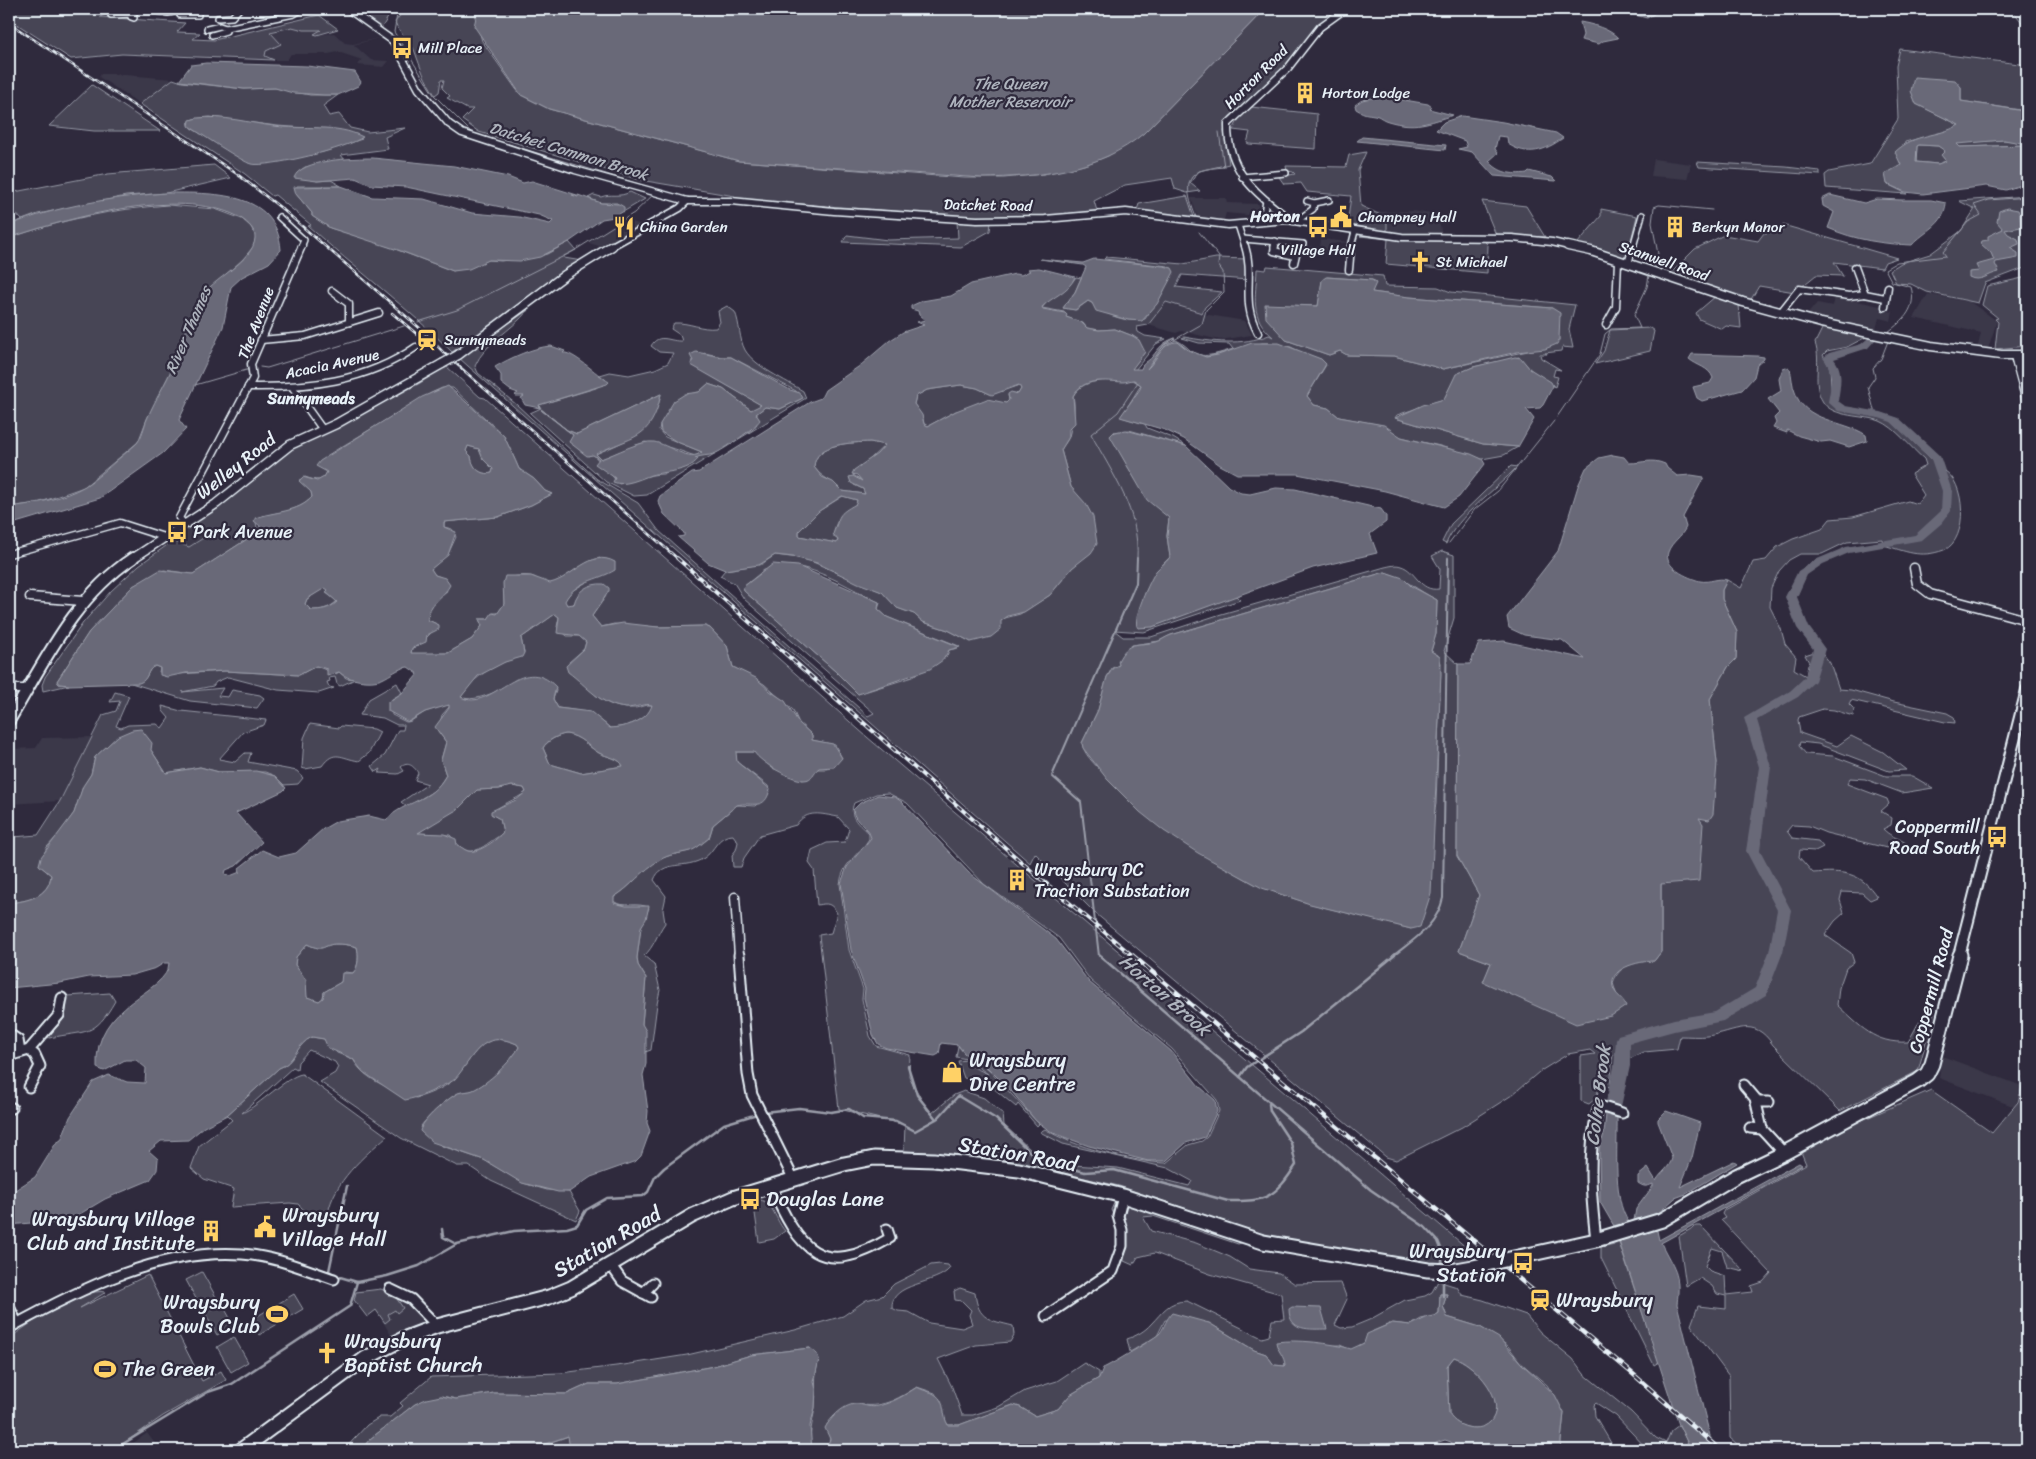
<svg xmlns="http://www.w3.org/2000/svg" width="2036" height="1459" font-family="Sriracha,sans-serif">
  <rect width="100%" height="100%" fill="#2f2a3d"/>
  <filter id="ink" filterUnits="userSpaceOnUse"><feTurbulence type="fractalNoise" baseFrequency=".02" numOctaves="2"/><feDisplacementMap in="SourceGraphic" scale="10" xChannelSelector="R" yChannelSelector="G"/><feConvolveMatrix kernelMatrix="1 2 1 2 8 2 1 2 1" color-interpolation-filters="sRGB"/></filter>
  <g filter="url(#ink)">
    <g fill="#3b3749">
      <path d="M 292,27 L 304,30 L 315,29 L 322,31 L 317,35 L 334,33 L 345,43 L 353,44 L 382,37 L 354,45 L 371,60 L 389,61 L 384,67 L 357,65 L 362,60 L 338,52 L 328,54 L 291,54 L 287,60 L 274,60 L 265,56 L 266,50 L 274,49 L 269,47 L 269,32 Z"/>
      <path d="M 101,74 L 114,74 L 173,79 L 140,104 L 99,77 Z"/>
      <path d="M 1654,159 L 1691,164 L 1687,179 L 1651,176 Z"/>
      <path d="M 1191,198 L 1226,198 L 1227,203 L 1259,204 L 1258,216 L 1226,213 L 1224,220 L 1216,219 L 1215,221 L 1198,218 Z"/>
      <path d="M 1412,211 L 1438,215 L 1442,236 L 1387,233 L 1375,212 Z"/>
      <path d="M 623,219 L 642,225 L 602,247 L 589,243 Z"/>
      <path d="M 1321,239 L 1350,242 L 1331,244 L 1330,253 L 1294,249 L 1296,245 L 1320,247 Z"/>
      <path d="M 1928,294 L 1970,302 L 1997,321 L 1987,352 L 1977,350 L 1981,333 L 1914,318 Z"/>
      <path d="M 1835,296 L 1880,306 L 1880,309 L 1893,312 L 1891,321 L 1879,318 L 1875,333 L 1805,317 L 1817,303 L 1833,306 Z"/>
      <path d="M 1166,302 L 1203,314 L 1245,321 L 1252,335 L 1220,340 L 1181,331 L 1176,333 L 1148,325 Z"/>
      <path d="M 183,525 L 208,535 L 189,548 L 164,537 Z"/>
      <path d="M 93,737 L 60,801 L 9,804 L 9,749 L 36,748 L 42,738 Z"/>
      <path d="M 1942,1056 L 2022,1086 L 2015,1107 L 1939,1078 Z"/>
      <path d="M 361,1290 L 394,1290 L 422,1313 L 424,1323 L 392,1337 L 376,1310 L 367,1317 L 354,1300 L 357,1291 Z"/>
      <path d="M 147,1433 L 156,1445 L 149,1450 L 124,1450 Z"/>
    </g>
    <g fill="#464455" stroke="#979aa6" fill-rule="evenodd">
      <path d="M 9,9 L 113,9 L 100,17 L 185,23 L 177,32 L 200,33 L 193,39 L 214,40 L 319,15 L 338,29 L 317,35 L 314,34 L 321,30 L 304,30 L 292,27 L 270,32 L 281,44 L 266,51 L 265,56 L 274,60 L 122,54 L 71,59 L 9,19 Z"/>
      <path d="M 352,9 L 393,9 L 381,29 Z"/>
      <path d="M 405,9 L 478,9 L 475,17 L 482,41 L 516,89 L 521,95 L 549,109 L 739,161 L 964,178 L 1004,178 L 1044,174 L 1084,165 L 1108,156 L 1144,133 L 1265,9 L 1342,9 L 1326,20 L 1290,65 L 1283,67 L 1256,97 L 1230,116 L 1224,131 L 1229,164 L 1199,171 L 1190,183 L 1200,191 L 1187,193 L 1175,189 L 1172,178 L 1125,185 L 1094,201 L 1097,211 L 1036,218 L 985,218 L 735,199 L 735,196 L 640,180 L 479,132 L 462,120 L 473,109 L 467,109 L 447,98 L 450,96 L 442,88 L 444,80 L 441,80 L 439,92 L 435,95 C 424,78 421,69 415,52 C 411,40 399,34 395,22 Z"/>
      <path d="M 1900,49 L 2027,65 L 2027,111 L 1961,101 L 1961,87 L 1916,104 L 1959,125 L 1951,130 L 1905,142 L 1901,165 L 1887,184 L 1907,194 L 1826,188 L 1825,175 L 1829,172 L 1870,164 L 1898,119 L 1896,66 Z"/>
      <path d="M 173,79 L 182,82 L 244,89 L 275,88 L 310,95 L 338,95 L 323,106 L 329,116 L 339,114 L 350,128 L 368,132 L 405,128 L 385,137 L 388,149 L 341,155 L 345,160 L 305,167 L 296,174 L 317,181 L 331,180 L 341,186 L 297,186 L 296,194 L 312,213 L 312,216 L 330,228 L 374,241 L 453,271 L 489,260 L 501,261 L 547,254 L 569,242 L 576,250 L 564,256 L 564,258 L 582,261 L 452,352 C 407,307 356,269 308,226 L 311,225 L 275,195 L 272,196 L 245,174 L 140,104 ZM 210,117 L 277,126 L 337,130 L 362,139 L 323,152 L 255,164 L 249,163 L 191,128 L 188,123 L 193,119 Z"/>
      <path d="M 92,85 L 160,131 L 94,131 L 49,126 Z"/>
      <path d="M 1251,107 L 1317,114 L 1316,149 L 1249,144 L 1247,143 L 1250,132 L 1233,130 L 1241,115 Z"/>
      <path d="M 2004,140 L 2022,142 L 2027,145 L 1960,147 L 1956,143 Z"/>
      <path d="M 1919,145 L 1938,146 L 1946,151 L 1943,157 L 1946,161 L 1938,164 L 1916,162 L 1917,146 Z"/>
      <path d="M 1366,152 L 1358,170 L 1361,206 L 1387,218 L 1387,233 L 1347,226 L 1351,196 L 1307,192 L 1301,183 L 1284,184 L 1279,177 L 1295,174 L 1293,172 L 1287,171 L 1286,166 L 1346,167 L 1349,155 Z"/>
      <path d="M 1697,162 L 1786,167 L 1820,171 L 1820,175 L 1699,167 Z"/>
      <path d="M 214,165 L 231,178 L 166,193 L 126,196 L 38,214 L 9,225 L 22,220 L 11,208 L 9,209 L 9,193 L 108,174 Z"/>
      <path d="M 630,192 L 645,199 L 623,212 L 617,203 L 601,203 L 588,198 L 594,195 L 601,197 C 611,193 619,198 630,192 Z"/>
      <path d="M 1187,196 L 1194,217 L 1137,210 L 1139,204 Z"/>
      <path d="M 2027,196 L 2027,267 L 1985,283 L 1978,303 L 1927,292 L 1911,284 L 1896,283 L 1890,270 L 1901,263 L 1930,254 L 1961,231 L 1975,209 L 1959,201 Z"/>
      <path d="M 1482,201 L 1526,206 L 1545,237 L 1496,235 Z"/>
      <path d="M 168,205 L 215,209 L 242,219 L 251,227 L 256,237 L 253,247 L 243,259 L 200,298 L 169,375 L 147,419 L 138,442 L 84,487 L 38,503 L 9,507 L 9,238 C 61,220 112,209 168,205 Z"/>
      <path d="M 1601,209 L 1637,216 L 1626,261 L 1577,244 L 1601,216 Z"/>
      <path d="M 957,221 L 991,222 L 990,231 L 961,247 L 843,242 L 847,235 L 888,240 L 958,238 Z"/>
      <path d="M 1783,225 L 1897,258 L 1885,262 L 1882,268 L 1834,262 L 1843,276 L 1816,275 L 1795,292 L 1759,286 L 1750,301 L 1669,275 L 1695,249 L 1724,235 L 1758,241 L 1764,233 L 1782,232 Z"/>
      <path d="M 1370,235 L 1486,239 L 1488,242 L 1485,242 L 1488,245 L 1487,273 L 1386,264 L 1388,239 L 1360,236 Z"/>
      <path d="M 1106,257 L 1183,264 L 1216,258 L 1248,259 L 1248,280 L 1182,275 L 1176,287 L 1222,292 L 1205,307 L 1202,313 L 1166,302 L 1148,325 L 1137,327 L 1138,332 L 1145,336 L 1166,339 L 1156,344 L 1135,370 L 1131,369 L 1145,352 L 1133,336 L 1115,329 L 1099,330 L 1087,328 L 1083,323 L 1066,317 L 1064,312 L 1042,308 C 1050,295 1066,293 1076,277 L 1081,278 L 1075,292 L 1063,308 L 1076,310 L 1088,301 C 1093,303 1094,306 1098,308 C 1111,317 1129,323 1145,319 L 1164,291 L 1168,266 L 1104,259 Z"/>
      <path d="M 1267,266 L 1383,276 L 1385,286 L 1438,287 L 1451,292 L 1575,305 L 1569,329 L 1573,348 L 1562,347 L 1561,351 L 1545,353 L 1547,354 L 1540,354 L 1541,358 L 1561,370 L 1555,369 L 1553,376 L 1558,377 L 1555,387 L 1530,369 L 1519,357 L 1473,367 L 1457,374 L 1444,399 L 1397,415 L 1395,418 L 1483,444 L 1518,447 L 1504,455 L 1482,459 L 1440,446 L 1401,437 L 1381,425 L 1339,417 L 1328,408 L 1314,405 L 1307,396 L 1326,365 L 1291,347 L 1269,343 L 1262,343 L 1206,357 L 1188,350 L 1178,342 L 1165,346 L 1149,368 L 1146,368 L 1164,345 L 1176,340 C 1183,343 1188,348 1192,352 C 1204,360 1222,352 1233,349 L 1229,344 L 1199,343 L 1182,338 L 1184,337 C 1212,342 1242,346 1269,335 L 1273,337 C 1249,317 1256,297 1257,269 L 1266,270 ZM 1327,277 L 1372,280 L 1375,281 L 1372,292 L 1409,297 L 1552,308 L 1559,340 L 1528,351 L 1443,369 L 1394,356 L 1347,355 L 1340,351 L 1329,355 L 1286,340 L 1279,305 L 1318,306 L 1322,281 Z"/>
      <path d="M 2027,277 L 2027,346 L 1995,349 L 1998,322 L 1995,319 L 1998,318 L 1982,305 L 1987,286 Z"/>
      <path d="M 1716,296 L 1739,305 L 1741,328 L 1726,326 L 1722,329 L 1699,319 L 1696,313 Z"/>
      <path d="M 727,306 L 735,312 C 740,324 739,339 745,350 C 755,367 787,381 803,391 L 806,398 L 647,495 L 634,496 L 606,482 L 530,413 L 541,408 L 539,405 L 596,388 L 606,380 L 600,375 L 610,372 L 629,375 L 655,369 L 668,363 L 673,353 L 659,352 L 651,346 C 659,332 670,342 682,341 L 680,335 L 671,329 L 674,323 C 689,322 702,330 716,328 L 720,322 L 718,311 ZM 705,353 L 722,357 L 731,357 L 796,391 L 801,399 L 780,409 L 765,407 L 756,414 L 757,424 L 752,430 L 663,474 C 648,474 634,481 619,484 L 593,454 L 588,456 L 573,435 L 541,410 L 567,430 L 577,434 L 661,394 C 655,429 626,442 595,454 L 601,459 L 645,442 L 675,449 L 695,456 L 702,452 L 665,437 L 659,430 L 660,424 L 685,395 L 699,392 L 708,384 L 723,389 L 751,410 L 759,408 L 761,405 L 691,364 L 692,360 Z"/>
      <path d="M 528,310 C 512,331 485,342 475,366 L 478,373 L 517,405 L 597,479 L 638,503 L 659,531 L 868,716 L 874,713 L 744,599 L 734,583 L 720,576 L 725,570 L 762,564 L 775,555 L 806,559 L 882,592 L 897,608 L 914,614 L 923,622 L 948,630 L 971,642 L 1005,618 L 1020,614 L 1050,595 L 1072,568 L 1095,547 L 1089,511 L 1071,487 L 1061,450 C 1063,445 1068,441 1069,436 C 1073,423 1076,409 1073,396 C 1085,375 1114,382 1133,380 L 1141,385 L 1121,417 L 1145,424 L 1147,428 L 1173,438 L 1186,446 L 1129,430 L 1114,432 C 1123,469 1144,491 1169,518 L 1167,536 L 1170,557 L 1157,570 L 1146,591 L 1142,605 L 1152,627 L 1230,597 L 1236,596 L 1240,600 L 1144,632 L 1114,630 L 1123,637 L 1151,637 L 1218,615 L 1385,567 C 1390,566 1396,564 1401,566 C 1416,570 1419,592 1439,589 L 1440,569 L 1432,556 L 1442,551 L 1454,555 L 1454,618 L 1444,651 L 1458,664 L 1457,856 L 1479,895 L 1459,951 L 1491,963 L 1484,982 L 1616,993 L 1613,983 C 1619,964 1637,961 1654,961 L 1661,952 L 1661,884 L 1698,817 L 1717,763 L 1710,699 L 1728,667 L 1736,658 L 1737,632 L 1722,599 L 1722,590 L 1727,580 L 1741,588 L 1753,562 L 1766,560 L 1777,547 L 1793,539 L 1822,529 L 1830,519 L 1853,517 L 1908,501 L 1917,504 L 1924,495 L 1911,474 L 1926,465 L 1924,459 C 1911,448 1895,427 1880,421 C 1865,415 1833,418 1823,402 C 1811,383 1822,363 1815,343 L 1823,327 L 1868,336 L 1847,347 L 1827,351 L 1823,355 L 1830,368 L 1832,403 L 1843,410 L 1889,419 L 1943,470 C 1966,480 1969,540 1944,550 C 1919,559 1906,551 1883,545 L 1882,539 L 1847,542 L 1822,554 L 1800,554 L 1789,560 L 1779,571 L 1771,588 L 1770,607 L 1781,629 L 1785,644 L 1796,657 L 1794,669 L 1806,676 L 1808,665 L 1810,664 L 1805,655 L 1820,650 L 1830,663 L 1839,689 L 1851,690 L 1894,702 L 1947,713 L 1954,717 L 1955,723 L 1945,722 L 1851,700 L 1849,704 L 1854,709 L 1853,716 L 1834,710 L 1823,709 L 1799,717 L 1798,720 L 1800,733 L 1837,746 L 1851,736 L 1883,752 L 1906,770 L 1889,771 L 1818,744 L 1800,742 L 1799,746 L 1806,754 L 1833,756 L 1886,776 L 1912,776 L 1933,788 L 1902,793 L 1865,779 L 1850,778 L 1847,784 L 1887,799 L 1889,804 L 1881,811 L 1892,818 L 1891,825 L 1883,829 C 1895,841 1903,836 1914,852 L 1907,853 L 1826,833 L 1809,826 L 1792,825 L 1787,831 L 1792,838 L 1818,841 L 1823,847 L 1815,851 L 1800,850 L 1799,857 L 1813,873 C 1843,871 1860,871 1877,897 L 1870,900 L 1862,893 L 1842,892 L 1840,900 L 1844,913 L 1835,921 L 1825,935 L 1851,953 L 1854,962 L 1846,968 L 1839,988 L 1837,1005 C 1860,1026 1874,1044 1908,1042 L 1924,1013 L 1934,1013 L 1918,1071 L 1840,1111 L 1773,1045 C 1753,1015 1736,1032 1707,1036 C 1698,1037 1689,1036 1680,1036 L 1677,1049 L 1644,1052 L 1629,1059 L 1613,1055 L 1610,1087 L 1600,1085 L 1596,1098 L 1589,1104 L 1581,1101 L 1581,1056 L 1595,1054 L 1590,1050 L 1568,1054 L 1539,1072 L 1512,1095 L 1462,1127 L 1396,1160 L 1386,1157 L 1095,913 L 1035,853 L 1030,863 C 839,695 649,527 459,358 ZM 792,566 C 819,568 856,591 880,603 L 878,609 L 887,617 L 959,646 L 958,648 L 949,650 L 947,656 L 912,677 L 858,694 L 835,671 L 744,591 L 743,587 L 764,570 ZM 1385,572 C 1404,578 1419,591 1437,600 L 1436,634 L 1431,651 L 1438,655 L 1441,663 L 1436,804 L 1411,929 C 1362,915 1311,907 1264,888 C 1251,883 1239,875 1227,868 C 1183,844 1145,819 1112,781 C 1102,771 1084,757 1082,743 L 1098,710 L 1107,677 L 1112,668 L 1119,665 L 1132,645 L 1159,641 L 1171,635 Z"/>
      <path d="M 1650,328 L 1654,331 L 1650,351 L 1595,364 L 1604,351 L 1610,330 Z"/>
      <path d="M 446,366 L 480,397 L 485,398 L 867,737 L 1481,1260 L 1427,1264 L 1293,1245 L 1119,1186 L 1003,1159 L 904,1151 L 905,1125 L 839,1109 L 819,935 L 831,933 L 837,913 C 831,903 828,903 817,905 L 814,870 L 809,863 L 812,850 L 827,843 L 845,842 L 849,829 L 838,817 C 821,814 807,809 796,825 L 760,835 L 744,858 L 741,867 L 733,867 L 732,855 L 736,850 L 738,842 L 733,835 C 717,835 715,851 704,858 C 686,870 662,859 654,880 L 666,896 L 663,910 L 665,923 C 657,934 654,947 644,956 L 654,964 L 660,990 L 657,1004 L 651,1050 L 645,1052 L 642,1024 L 646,978 L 638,965 L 637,958 L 641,927 L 649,908 C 639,901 624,909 613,901 L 614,897 C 631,887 642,870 659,860 C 669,854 679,854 689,851 C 697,848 703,843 709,838 L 713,825 L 737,805 L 755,806 L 770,792 L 768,786 L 737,762 L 735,752 L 754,752 L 772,768 L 803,780 L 816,769 L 827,769 L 842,758 L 835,745 L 812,740 L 812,735 L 799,723 L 793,710 L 764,684 L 733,667 L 727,646 L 710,628 L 705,626 L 658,627 L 614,624 L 601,627 L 592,616 L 606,596 L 575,602 L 571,606 L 567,605 L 564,601 L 572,591 L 593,578 L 600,558 C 582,561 565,580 552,583 C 545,585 540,580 534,577 C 526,574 511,576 504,580 L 504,604 L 498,613 L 493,613 L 488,619 L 479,619 L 482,626 L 472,639 L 448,653 L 411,654 L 412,648 L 418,646 L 439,625 L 428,620 C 428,608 436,597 447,591 L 441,577 L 435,575 L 431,569 L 449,552 L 456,537 L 452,529 L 444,527 L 444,522 L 498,517 L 531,505 L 552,494 L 545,491 L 534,479 L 519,469 C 514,457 509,447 504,436 L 453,388 L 442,388 L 431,393 L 331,453 C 326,472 329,486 305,477 L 299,480 L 311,492 L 312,497 C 298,513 274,512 255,518 L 258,532 L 193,574 L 164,570 L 133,586 L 89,632 L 57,681 L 59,684 L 69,685 L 43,691 L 42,685 L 45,677 L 83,623 L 111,591 L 139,565 L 173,541 L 189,547 L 208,535 L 183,525 L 275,455 L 358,416 L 420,383 ZM 888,793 L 907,803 L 984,884 L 1059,938 L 1091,981 L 1172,1049 L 1217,1100 L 1219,1111 L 1207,1137 L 1202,1141 L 1188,1145 L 1166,1163 C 1134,1162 1072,1147 1045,1129 L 1040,1132 L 1063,1144 L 1168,1168 L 1192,1181 L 1189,1186 L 1118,1168 L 1073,1165 L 1033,1152 L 1004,1125 L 1003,1114 L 984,1098 L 964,1091 L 954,1095 L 932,1113 L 927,1110 L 909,1076 L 910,1055 L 876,1046 L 870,1036 L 862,999 L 863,989 L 849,950 L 840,884 C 842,863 859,855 869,839 L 869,834 C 859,824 848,818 854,803 L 876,794 Z"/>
      <path d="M 961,385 L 977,388 L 990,394 L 1019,385 L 1021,389 L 1018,394 L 1014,393 L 1008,395 L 1009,400 L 1006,403 L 956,411 L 928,426 L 924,424 L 923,418 L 914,404 L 916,396 L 927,390 Z"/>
      <path d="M 870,442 L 885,445 L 853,475 L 862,480 L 860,482 L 856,479 L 854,485 L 863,489 L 865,494 L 842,491 C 834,481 821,478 814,467 C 815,442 853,443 870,442 Z"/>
      <path d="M 468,446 L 479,449 L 483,459 L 493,469 L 492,473 C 480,476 472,467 471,456 L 466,451 Z"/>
      <path d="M 1511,466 L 1517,467 C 1497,489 1456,517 1446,544 L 1442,542 L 1451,524 Z"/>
      <path d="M 843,496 L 857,500 L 857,504 C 844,511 833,521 834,537 L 838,540 L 836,543 L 799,536 L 799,531 L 819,511 Z"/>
      <path d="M 325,587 L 329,590 L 326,593 L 337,601 C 329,609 321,610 311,610 L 305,604 L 307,599 Z"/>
      <path d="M 555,614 L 559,617 L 557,627 L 567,636 L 579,636 L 586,642 L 584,649 L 569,662 C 583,686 603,710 634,708 C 641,708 646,703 653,706 C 646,722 625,727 610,728 C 592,711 580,711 558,708 L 553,699 L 556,691 L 555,686 L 516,679 C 506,688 475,704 461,697 C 471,680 488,668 507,661 C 514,658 518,659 524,653 L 521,638 Z"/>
      <path d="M 155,666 L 160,668 L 159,672 L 179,674 L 225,671 L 299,675 L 316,666 L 336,674 L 339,672 L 346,678 L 355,679 L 340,686 L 337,684 L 335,677 L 329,678 L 330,681 L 327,682 L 329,687 L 334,688 L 319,693 L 278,690 L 228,677 L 216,682 L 213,686 L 182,692 L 223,688 L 218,696 L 228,697 L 232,690 L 260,695 L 264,698 L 257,708 L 190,701 L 131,683 C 143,683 146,679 150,669 Z"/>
      <path d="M 397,683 L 402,693 L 392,699 L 392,715 L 406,722 L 411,721 L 425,712 L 447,704 L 450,706 L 442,715 L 438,731 L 446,742 L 441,760 L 446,775 L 437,789 L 407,807 L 401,802 L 428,784 L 415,780 L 418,773 C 414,766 408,761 401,767 L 404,771 L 398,774 L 379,773 L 381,769 L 376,772 L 372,766 L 385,755 L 398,730 L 403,730 L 404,725 L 397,725 L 383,718 L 360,715 L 369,699 Z"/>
      <path d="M 115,692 L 129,696 L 116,726 L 121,728 L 128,725 L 157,724 L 162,728 L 169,718 L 163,711 L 162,706 L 181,711 L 266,720 L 264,725 L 243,732 L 219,759 L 235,762 L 245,753 L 251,753 L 248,762 L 297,771 L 303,778 L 298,784 L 284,785 L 275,776 L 265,772 L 219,772 L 200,767 L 166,773 L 151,750 L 118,736 L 95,757 L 91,774 L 83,787 L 74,813 L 60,833 L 47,847 L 39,865 L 51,875 C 49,897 27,901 9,903 L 9,855 L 15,847 L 9,847 L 13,837 L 38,835 L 60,801 L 103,715 L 116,711 L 120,701 L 110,702 Z"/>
      <path d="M 310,724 L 339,728 L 341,726 L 374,729 L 380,732 L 369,753 L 359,761 C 341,758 334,749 322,766 L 305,769 L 302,768 L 304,738 Z"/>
      <path d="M 566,734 C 581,736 587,746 599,753 C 607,757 620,758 623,766 L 581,773 L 550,764 L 543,748 C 547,741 558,735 566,734 Z"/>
      <path d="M 512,786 L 524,788 L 526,792 C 516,800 498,805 491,814 L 500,819 L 503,832 C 499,837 495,838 490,842 C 471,856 465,854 450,835 L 418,833 L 437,820 L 458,809 L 477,790 L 499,789 Z"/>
      <path d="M 307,944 C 326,953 322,944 337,944 C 343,944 351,945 357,947 C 359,954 359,967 353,973 L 345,972 L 341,982 L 324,992 L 323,998 L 319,1001 L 306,997 L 306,980 L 295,965 L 296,957 Z"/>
      <path d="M 110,993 L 115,1001 C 94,1038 87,1030 49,1038 L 46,1036 C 52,1031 62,1024 65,1016 C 67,1010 66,1003 68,996 Z"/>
      <path d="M 312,1037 L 324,1039 L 337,1053 L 353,1059 C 365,1082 393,1089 416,1098 C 427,1095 447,1087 454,1079 C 473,1060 481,1027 517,1044 L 519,1047 C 511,1063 490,1082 474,1090 C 470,1092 464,1091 459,1093 C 449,1097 428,1116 421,1126 L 442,1146 L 484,1160 L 523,1183 L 547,1190 L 569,1192 L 580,1211 L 576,1220 L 491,1181 L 469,1166 L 457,1166 L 401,1138 L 320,1082 L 335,1073 L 338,1067 L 335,1062 L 309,1050 L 298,1062 L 297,1069 L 293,1067 L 242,1113 C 259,1106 287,1076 302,1074 L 387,1136 C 364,1156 333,1182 328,1214 L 306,1212 L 298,1204 L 290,1203 L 231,1207 L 234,1189 L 204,1179 L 191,1168 L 199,1146 L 232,1120 L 227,1115 L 279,1068 C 295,1063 296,1044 312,1037 Z"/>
      <path d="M 958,1046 L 965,1054 L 985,1066 L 1039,1124 L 1037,1126 L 1018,1104 L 1016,1107 L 992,1087 L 964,1078 L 958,1061 L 967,1060 L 975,1068 L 988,1074 L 967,1059 L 956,1057 Z"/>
      <path d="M 2027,1067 L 2027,1450 L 1744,1450 L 1730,1438 L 1729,1376 L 1691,1325 L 1698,1306 L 1726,1309 L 1726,1296 L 1717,1294 L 1712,1286 L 1700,1278 L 1686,1286 L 1679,1236 L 1696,1226 L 1701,1226 L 1744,1271 L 1727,1267 L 1722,1251 L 1712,1248 L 1705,1266 L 1710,1271 L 1725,1276 L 1726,1295 L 1753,1292 L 1751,1286 L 1763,1282 L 1771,1273 L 1721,1220 L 1725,1218 L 1722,1214 L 1724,1210 L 1806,1164 L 1801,1152 L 1805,1145 L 1931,1090 L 1992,1133 L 2018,1102 Z"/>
      <path d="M 753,1199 C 774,1199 773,1217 785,1231 L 774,1239 L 759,1242 Z"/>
      <path d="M 1115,1201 L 1143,1206 L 1247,1241 L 1238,1244 L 1153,1216 L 1143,1217 L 1151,1231 L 1196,1243 L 1230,1257 L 1249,1269 L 1279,1273 L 1295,1284 L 1341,1283 L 1347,1299 L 1335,1325 L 1341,1328 L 1352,1327 L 1369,1320 L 1405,1300 L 1425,1296 L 1432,1292 L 1438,1281 L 1457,1287 L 1462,1295 L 1483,1300 L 1526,1315 L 1540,1332 L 1573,1359 L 1584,1374 L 1631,1412 L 1656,1438 L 1666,1443 L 1671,1431 L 1679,1425 L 1691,1450 L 1648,1450 L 1616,1416 L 1596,1403 L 1594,1405 L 1595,1416 L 1611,1443 L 1595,1450 L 1560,1450 L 1564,1413 L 1547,1385 L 1521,1363 L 1508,1346 L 1480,1327 L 1447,1317 L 1443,1306 L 1447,1294 L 1440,1294 L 1439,1313 L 1435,1316 L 1421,1319 L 1411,1325 L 1392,1323 L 1373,1331 L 1364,1343 L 1351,1350 L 1340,1345 L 1277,1347 L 1285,1358 L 1285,1366 L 1274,1365 L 1266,1354 L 1254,1350 L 1209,1323 L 1165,1320 L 1157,1336 L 1130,1352 L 1127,1339 C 1136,1336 1145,1331 1151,1324 C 1163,1312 1168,1301 1187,1301 L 1262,1338 L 1269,1336 L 1272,1320 L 1284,1319 L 1281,1294 L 1210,1274 L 1155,1253 L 1138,1257 L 1133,1265 L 1124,1261 L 1126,1241 L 1111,1210 Z"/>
      <path d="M 1619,1243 L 1659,1362 L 1654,1365 L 1601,1258 L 1601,1247 Z"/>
      <path d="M 940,1264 L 948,1265 L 950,1268 C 937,1285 890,1282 892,1308 L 898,1311 L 909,1312 L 929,1323 L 962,1328 L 972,1324 L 969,1315 L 971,1310 L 962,1301 L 955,1300 L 954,1291 L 960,1288 L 975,1293 C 978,1320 990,1320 1013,1326 L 1014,1335 L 1010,1342 L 976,1345 L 938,1359 L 952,1387 L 962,1415 L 973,1415 L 998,1407 L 1025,1391 L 1057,1381 L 1084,1363 L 1099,1372 L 1099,1378 L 1070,1395 L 1058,1409 L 1035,1416 L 1020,1407 L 1013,1405 L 959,1425 L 948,1425 C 942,1415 942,1405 935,1393 L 917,1387 C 896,1400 881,1409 856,1404 L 827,1424 L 830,1439 L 826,1450 L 812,1450 C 808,1434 813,1422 815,1407 C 817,1389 813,1377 819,1359 L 810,1348 L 751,1355 L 714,1366 L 617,1384 L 589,1384 L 567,1394 L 494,1393 L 456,1399 L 441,1396 L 415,1404 L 370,1439 L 361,1450 L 344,1450 L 367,1425 L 380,1417 L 390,1417 L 403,1406 L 400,1403 L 431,1377 L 561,1373 L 624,1365 L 687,1355 L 795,1330 L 843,1316 L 866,1300 L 882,1296 L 894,1284 L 931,1265 Z"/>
      <path d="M 202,1272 L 216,1297 L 200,1306 L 186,1280 Z"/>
      <path d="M 148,1275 L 202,1381 L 221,1371 L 226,1380 L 163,1416 L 114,1450 L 9,1450 L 9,1414 L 15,1417 L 9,1397 L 9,1339 C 28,1324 81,1287 106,1292 L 80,1308 Z"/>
      <path d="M 381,1289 L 395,1296 L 403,1308 L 397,1313 L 395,1310 L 388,1314 L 390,1319 L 385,1323 L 376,1310 L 367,1317 L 354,1300 L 356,1292 Z"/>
      <path d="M 294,1294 L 303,1309 L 259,1335 L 251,1320 Z"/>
      <path d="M 222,1304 L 234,1325 L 217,1335 L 205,1313 Z"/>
      <path d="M 234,1337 L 248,1362 L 231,1372 L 217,1347 Z"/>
      <path d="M 1454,1357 C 1473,1364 1504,1394 1494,1417 C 1486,1435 1457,1429 1449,1414 L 1447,1366 Z"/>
      <path d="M 569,1436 L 570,1450 L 528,1450 Z"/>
    </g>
    <g fill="#696978" stroke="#9c9fab" fill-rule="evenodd">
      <path d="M 478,9 L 1265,9 L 1144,133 C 1100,171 1038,177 982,178 L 739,161 L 549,109 L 521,95 L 474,26 Z"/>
      <path d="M 1612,9 L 1662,9 L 1647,18 Z"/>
      <path d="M 1580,22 C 1592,24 1610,29 1618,38 L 1603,41 L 1599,44 L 1581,40 L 1583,35 Z"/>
      <path d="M 206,63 L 307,66 L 355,72 L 361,82 L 358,86 L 338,95 L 324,95 L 293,93 L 275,88 L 244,89 L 179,81 L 191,65 Z"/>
      <path d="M 1914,77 L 1955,80 L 1961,87 L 1961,101 L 2018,110 L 2027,114 L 2027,144 L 2004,140 L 1957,144 L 1960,147 L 2027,145 L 2027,183 L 2006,190 L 1986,186 L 1923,194 L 1905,192 L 1887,184 L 1885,174 L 1901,165 L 1895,152 C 1916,132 1937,138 1959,125 L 1916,104 L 1911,91 ZM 1919,145 L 1938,146 L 1945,151 L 1941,155 L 1946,161 L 1938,164 L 1916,162 L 1917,146 Z"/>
      <path d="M 1381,96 L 1428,104 L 1432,107 L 1430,109 L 1433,110 L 1453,115 C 1428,123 1415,129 1388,121 C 1384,120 1380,117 1378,116 C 1368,113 1367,116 1356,109 L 1355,105 L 1362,100 Z"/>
      <path d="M 1462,116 L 1503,122 L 1556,133 L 1563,138 C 1545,151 1528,157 1508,144 L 1507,137 L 1498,136 L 1495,149 L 1498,153 L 1489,161 C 1499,173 1512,175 1527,173 L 1529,171 L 1552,177 L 1556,181 L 1494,176 L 1472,152 L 1458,149 L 1467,147 L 1465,141 L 1436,130 L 1444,122 Z"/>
      <path d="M 197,118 C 223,115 249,123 274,126 C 303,130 336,123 363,137 C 349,148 268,168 251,164 C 243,162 199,133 189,126 L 190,120 Z"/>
      <path d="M 1362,137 L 1446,145 L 1445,150 L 1357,141 Z"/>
      <path d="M 373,158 L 454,166 L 508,177 L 523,183 L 532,181 L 577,195 L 572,195 L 578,197 L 578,195 L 601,203 L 619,204 L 624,207 L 624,211 L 614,217 L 602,219 L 569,242 L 540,257 L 520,261 L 489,260 L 469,269 L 453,271 L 398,250 L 330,228 L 312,216 L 312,213 L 296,194 L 294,187 L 341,186 L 372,197 L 424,199 L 472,213 L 519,217 L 550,224 L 553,221 L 539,215 L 406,187 L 371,185 L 355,178 L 317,181 L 294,178 C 300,159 355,158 373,158 Z"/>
      <path d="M 166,193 C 211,193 277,190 281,250 L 269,263 L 242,277 L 231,287 L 223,327 L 179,420 L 186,429 L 163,453 L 100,498 L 9,525 L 9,507 C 33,504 63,499 85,486 C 96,479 107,469 117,460 C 123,455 131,449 137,443 C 142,437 144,426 147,419 C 156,397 170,377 178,354 C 185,335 188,315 200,298 C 212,279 254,261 255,238 C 256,229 245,220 237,216 C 177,187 69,218 9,238 L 9,225 C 58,206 113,197 166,193 Z"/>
      <path d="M 1830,195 L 1864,203 L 1877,199 L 1902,200 L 1931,200 L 1946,203 C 1945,225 1924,231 1912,245 C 1883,244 1855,240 1828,228 L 1834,212 L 1823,206 L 1822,199 Z"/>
      <path d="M 2007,208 L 2018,210 L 2020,215 L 2021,227 L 2005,230 L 2008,234 L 2018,239 L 2019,244 L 2010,248 L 2018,253 L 2018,258 L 1996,262 L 1995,264 L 1999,272 C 1988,274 1980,283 1969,277 L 1969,272 L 1979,271 L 1976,265 L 1994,260 L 1991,253 L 1981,244 L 1982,241 L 1988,240 L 1988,236 L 2003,229 L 1997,222 L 1999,211 Z"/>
      <path d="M 1040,259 L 1083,263 L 1094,259 L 1164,266 L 1172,268 L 1174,272 L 1157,304 L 1142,321 L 1128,320 L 1096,311 L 1092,303 L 1088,301 L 1075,310 L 1063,308 L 1075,292 L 1086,267 L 1083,265 Z"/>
      <path d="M 1039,268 L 1075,277 C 1069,292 1053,296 1042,307 L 1043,309 L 1065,313 L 1067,315 L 1066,317 L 1081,322 L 1087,328 L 1099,330 L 1115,329 L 1133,336 L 1139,340 L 1145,352 L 1132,369 L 1141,369 C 1143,362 1148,362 1152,357 C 1160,347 1163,342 1175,338 L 1164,345 L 1147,369 C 1157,360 1163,341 1178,342 L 1188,350 L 1206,357 L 1218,355 L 1252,343 L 1279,343 L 1321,359 L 1326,364 L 1307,396 L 1314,405 L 1328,408 L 1339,417 L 1384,425 L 1401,437 L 1471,454 L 1482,459 L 1485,464 L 1459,497 L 1444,507 L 1385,491 L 1297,474 L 1237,474 L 1220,465 L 1184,439 L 1165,430 L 1120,417 L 1140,389 L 1141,385 L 1134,380 C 1130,380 1127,382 1123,382 C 1106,381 1083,377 1073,396 L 1075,423 L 1069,429 L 1069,437 L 1061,450 L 1071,487 L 1086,504 L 1093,517 L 1097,544 L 1091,553 L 1072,568 L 1050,595 L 1024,612 L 1008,616 L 1001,621 L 1001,629 L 991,637 L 971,642 L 948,630 L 923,622 L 914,614 L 897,608 L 882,592 L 858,583 L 817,563 L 793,557 L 775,555 L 759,565 L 725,570 L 708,563 L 678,537 L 684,536 L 684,533 L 664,514 L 658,501 L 660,496 L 692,473 L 699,472 L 810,402 L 821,398 L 825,390 L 861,365 L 889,341 L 903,332 L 924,325 L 917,322 L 925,320 L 919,315 L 918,311 L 911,309 L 911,306 L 922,301 L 951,296 L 971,284 L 1015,274 L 1021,275 L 1030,271 L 1027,269 ZM 961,385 L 977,388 L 992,395 L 1019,385 L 1021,389 L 1018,394 L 1011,392 L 1008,394 L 1009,400 L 1006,403 L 987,399 L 956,411 L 928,426 L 924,424 L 922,415 L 914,404 L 916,396 L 927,390 ZM 870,442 L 885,445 L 877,454 L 854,470 L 852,474 L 857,475 L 862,481 L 853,476 L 849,477 L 851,483 L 863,489 L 865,494 L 842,491 L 833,482 L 822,477 L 814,467 C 815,442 853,443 870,442 ZM 842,496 L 857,500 L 856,504 C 836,515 841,515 833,534 L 838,540 L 837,543 L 799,536 L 799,531 L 819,511 Z"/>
      <path d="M 1326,277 L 1372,280 L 1376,283 L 1372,292 L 1409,297 L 1552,308 L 1560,313 L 1559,340 L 1557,344 L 1545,349 L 1517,352 L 1443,369 L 1394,356 L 1347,355 L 1340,351 L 1329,355 L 1286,340 L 1266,318 L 1265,304 L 1318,306 L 1322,280 Z"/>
      <path d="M 551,346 L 565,351 L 563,353 C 572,351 596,374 609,382 L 607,384 L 539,405 L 540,408 L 525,405 L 521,398 L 524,396 L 516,396 L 515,395 L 518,393 L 510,390 L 501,383 L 501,375 L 495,367 C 510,358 534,347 551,346 Z"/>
      <path d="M 696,352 L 722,357 L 731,357 L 790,390 L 800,393 L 803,398 L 780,409 L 765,407 L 756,414 L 760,420 C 755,428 724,450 714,454 C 708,456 702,455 695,458 L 698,459 C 687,473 665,471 651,475 C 640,479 624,487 613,482 L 615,478 L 595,464 L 599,459 L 593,455 L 587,456 L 569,442 L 573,435 L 541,409 L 567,430 L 577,434 L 661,394 C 651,442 632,435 596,454 L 601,459 C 615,454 641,440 654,442 C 668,444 690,463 702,452 L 677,442 L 661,432 L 660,424 L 674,401 L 685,394 L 699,392 L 708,384 L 723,389 L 751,410 L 761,405 L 691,365 L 693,361 L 690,355 Z"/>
      <path d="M 1692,354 L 1757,356 L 1764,357 L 1764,359 L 1757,365 L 1754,377 L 1742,390 L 1702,401 L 1697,398 L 1693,387 L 1710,383 L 1713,378 C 1709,367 1697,366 1689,359 Z"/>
      <path d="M 1515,357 L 1521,358 L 1530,369 L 1551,382 L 1553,386 L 1543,405 L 1540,408 L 1526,409 L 1534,419 L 1518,447 L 1483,444 L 1395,418 L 1423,405 L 1444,399 L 1456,374 L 1473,367 Z"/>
      <path d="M 1786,367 L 1790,369 C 1792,377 1792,385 1795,392 C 1804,422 1844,420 1866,435 L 1867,441 L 1849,447 L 1830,441 L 1821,442 L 1799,436 L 1787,430 L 1787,433 L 1773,428 L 1776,423 L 1774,418 L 1779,413 L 1768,399 L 1781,391 L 1779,379 L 1783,368 Z"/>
      <path d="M 448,386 L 504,436 C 509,447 514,457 519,469 L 534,479 L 545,491 L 552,494 L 531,505 L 498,517 L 444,522 L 444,527 L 456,532 L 448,555 L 431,569 L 435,575 L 445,578 L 450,585 C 443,599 428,602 428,620 L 439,625 L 439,629 L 427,635 L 426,642 L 412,648 L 411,653 L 448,653 L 472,639 L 482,626 L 479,619 L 488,619 L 492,613 L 497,614 L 504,604 L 503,583 L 505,576 L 531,576 L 550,583 C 573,578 590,548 615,562 L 615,570 C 597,581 576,580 565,601 L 567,605 L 574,604 C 577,590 589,583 604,584 L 609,588 L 609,591 L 592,616 L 601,627 L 623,623 L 658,627 L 705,626 L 710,628 L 727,646 L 733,667 L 756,678 L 770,691 L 785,701 L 799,723 L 812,735 L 812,740 L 833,744 L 842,758 L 834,767 L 819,768 C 813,772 813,780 804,780 C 791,780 761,763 754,752 L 736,752 L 737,762 L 770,789 C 765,812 752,801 737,805 L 713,825 L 709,838 C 703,842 697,849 690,851 C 679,854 669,854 660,860 C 642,870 631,887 614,897 L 614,903 L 626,906 L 649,906 L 646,919 L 641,927 L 637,958 L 638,965 L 646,978 L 642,1024 L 646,1031 L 646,1064 L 643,1075 L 648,1111 L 647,1123 L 650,1131 L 641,1156 L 636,1161 L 591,1177 L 569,1192 L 558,1192 L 522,1183 L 484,1160 L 432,1142 L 420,1131 C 422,1120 447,1099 458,1093 C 463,1091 469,1092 473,1090 C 487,1084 512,1061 519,1047 L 517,1044 C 481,1028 473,1059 455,1079 C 452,1082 448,1083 444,1085 C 431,1092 421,1097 405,1100 L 363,1072 L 353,1059 L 328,1048 L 324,1039 L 312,1037 C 296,1044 295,1063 279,1068 L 227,1115 L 204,1127 L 188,1140 L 161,1141 L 149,1151 L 158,1159 L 157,1170 L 150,1180 L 105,1199 L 68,1221 L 59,1224 L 42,1222 L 9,1225 L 9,1194 L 35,1177 L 56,1143 L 61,1140 L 70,1117 L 93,1082 L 109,1075 L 127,1082 L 145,1083 L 146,1068 L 136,1060 L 125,1060 L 104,1071 L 97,1068 C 93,1002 168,994 169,963 L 164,963 L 156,968 L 132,975 L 89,977 L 60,983 L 9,988 L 9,903 C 27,901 49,897 51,875 L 39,865 L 41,857 L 74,813 L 83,786 L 91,774 L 95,757 L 118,736 L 132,730 L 141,729 L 152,743 L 151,750 L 166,773 L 200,767 L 219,772 L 256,771 L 275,776 L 286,788 L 283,791 L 236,813 L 262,842 L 236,866 L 226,870 L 225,874 L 230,876 L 240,872 L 239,868 L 262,850 L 279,857 L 296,853 L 323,829 L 337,821 L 369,816 L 386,820 C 405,800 431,803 446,775 L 441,760 L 446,742 L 435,727 L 449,708 L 449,705 L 425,712 L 408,722 L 388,711 L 388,702 L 402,693 L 418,674 L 408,667 C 398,668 391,675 382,679 C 371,684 347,680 339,672 L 327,676 L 327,669 L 316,666 L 299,675 L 225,671 L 186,673 L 167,677 L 160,675 L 160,668 L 155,666 C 146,670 149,680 139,683 L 69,685 L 59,684 L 57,681 L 89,632 L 133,586 L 160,570 L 193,574 L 258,532 L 260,526 L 254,521 L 256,518 C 274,511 298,513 312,497 L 311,492 L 299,481 L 303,477 L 317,481 L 324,477 L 327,472 L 316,466 L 320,461 L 422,397 ZM 468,446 L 479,449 L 483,459 L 493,469 L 492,473 C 480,476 472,467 471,456 L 466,451 ZM 325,588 L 328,590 L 326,592 L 337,602 C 329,609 321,610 311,610 L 305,604 L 307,599 ZM 555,614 L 559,617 L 557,633 L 579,636 L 586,642 L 584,649 L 566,666 L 568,672 C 587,686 601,706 626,708 C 635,708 645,703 652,705 C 647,722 625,727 610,728 L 591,712 L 558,708 L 553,699 L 556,687 C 521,650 491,714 461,697 L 478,676 L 505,662 L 522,657 L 524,653 L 521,638 ZM 566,734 C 581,736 587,746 599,753 C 607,757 620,758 623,766 L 581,773 L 550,764 L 543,748 C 546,741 558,735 566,734 ZM 512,786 L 524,788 L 526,792 L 516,800 L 491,811 L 491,814 L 500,819 L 503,832 C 498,839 478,854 468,851 C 464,850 461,846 457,845 L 456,839 L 444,834 L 418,833 L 458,809 L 477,790 L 499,789 ZM 307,944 C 326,953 322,944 337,944 C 343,944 351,945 357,947 C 359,955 359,967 353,973 L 342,973 L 341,982 L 324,992 L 323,998 L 319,1001 L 307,997 L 306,980 L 295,965 L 296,957 Z"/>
      <path d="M 1126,430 L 1186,446 L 1229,487 L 1241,493 L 1250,494 L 1276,488 L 1295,489 L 1381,509 L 1386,516 L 1386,522 L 1370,534 L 1377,553 L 1313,568 L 1152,627 L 1138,628 C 1131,621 1150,580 1156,571 C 1160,566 1166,563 1170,557 L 1167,536 L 1169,518 L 1147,500 L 1110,436 L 1114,432 Z"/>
      <path d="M 1613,455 L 1624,457 L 1629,463 C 1644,463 1651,458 1665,464 L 1667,468 L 1677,476 L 1691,475 L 1704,477 L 1683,517 L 1686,527 C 1682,537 1672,541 1668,552 C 1663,567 1688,578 1700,581 C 1710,583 1718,577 1727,580 L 1722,590 L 1722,599 L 1737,632 L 1736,659 L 1728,667 L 1710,699 L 1717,763 L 1713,814 L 1709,820 L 1699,818 L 1703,824 L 1699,881 L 1661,884 L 1661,952 L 1654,961 C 1640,961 1605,968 1614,990 C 1617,996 1624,999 1626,1006 L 1611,1016 L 1576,1024 L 1483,982 L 1491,963 L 1459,951 L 1479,895 L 1457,856 L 1458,664 L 1470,664 L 1479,643 L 1504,641 L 1585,659 L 1562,640 L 1524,635 L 1509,628 L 1507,617 L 1558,551 L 1578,486 L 1586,468 L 1599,458 Z"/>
      <path d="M 773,564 L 798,566 L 879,602 L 878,609 L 887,617 L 960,647 L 949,650 L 943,660 L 930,669 L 858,694 L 835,671 L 744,591 L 743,587 Z"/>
      <path d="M 1385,572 L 1403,578 L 1411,586 L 1437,600 L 1436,634 L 1431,651 L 1440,657 L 1441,674 L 1431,893 L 1420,927 L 1411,929 L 1310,904 L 1262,888 L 1198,853 L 1164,831 L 1140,812 L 1107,779 L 1083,748 L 1082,743 L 1098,710 L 1107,677 L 1113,668 L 1119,665 L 1118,661 C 1129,640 1136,646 1156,642 C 1161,641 1165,637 1171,635 Z"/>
      <path d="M 878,795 L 895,797 L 902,802 L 969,873 L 1056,939 L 1089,982 L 1171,1051 L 1199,1086 L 1215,1100 L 1217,1111 L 1205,1137 L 1186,1143 L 1166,1161 L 1148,1161 L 1089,1146 L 1053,1133 L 1036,1121 L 1012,1092 L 986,1066 L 965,1054 L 958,1045 L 941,1043 L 939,1054 L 935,1056 L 886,1048 L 878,1044 L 873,1035 L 864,998 L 865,989 L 851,950 L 841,883 L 847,867 L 871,838 C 869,827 854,823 853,810 L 860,803 Z"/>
      <path d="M 1608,1095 L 1619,1097 L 1620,1107 L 1617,1117 C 1618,1144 1611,1209 1633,1226 L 1636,1209 L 1653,1186 L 1653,1184 C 1646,1187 1644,1187 1638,1183 L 1638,1176 L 1648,1168 L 1656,1181 C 1661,1172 1670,1168 1672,1158 L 1658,1122 L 1658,1119 L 1666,1111 L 1700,1123 L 1692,1158 L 1680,1187 L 1734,1161 L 1737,1163 L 1686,1194 L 1675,1198 L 1654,1217 L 1659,1240 L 1799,1163 L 1802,1165 L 1661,1243 C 1674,1270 1681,1272 1677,1304 L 1710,1436 L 1709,1450 L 1691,1450 L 1679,1425 L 1614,1226 L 1600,1202 L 1599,1149 L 1604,1134 Z"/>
      <path d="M 1440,1294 L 1447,1294 L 1443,1306 L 1447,1317 L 1480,1327 L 1499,1338 L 1521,1363 L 1555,1395 L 1564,1413 L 1560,1450 L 1455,1450 L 1451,1442 L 1445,1440 L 1436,1443 L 1434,1450 L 826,1450 L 830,1439 L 825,1428 C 831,1417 845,1403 858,1404 C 865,1405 871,1408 878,1406 C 892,1403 905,1395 917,1387 C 923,1391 931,1391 936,1395 C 946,1402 942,1416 948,1425 L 959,1425 L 1013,1405 L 1020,1407 L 1035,1416 L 1058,1409 L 1070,1395 L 1099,1378 L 1103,1368 C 1109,1366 1157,1337 1160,1333 C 1165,1326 1166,1319 1172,1313 L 1209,1323 L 1254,1350 L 1266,1354 L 1274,1365 L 1285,1366 C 1285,1356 1277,1351 1276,1342 C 1296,1339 1333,1343 1351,1349 L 1364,1343 L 1367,1334 L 1392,1323 L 1411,1325 L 1428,1317 L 1435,1316 L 1439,1313 ZM 1454,1357 C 1473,1363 1503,1395 1494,1416 C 1486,1435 1457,1429 1449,1414 L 1447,1366 Z"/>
      <path d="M 1292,1307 L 1321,1308 L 1327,1329 C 1310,1329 1289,1332 1289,1309 Z"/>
      <path d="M 810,1348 L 817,1354 L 819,1359 L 814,1382 L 816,1389 L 815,1408 L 810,1426 L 812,1450 L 570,1450 L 568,1436 L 528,1450 L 361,1450 L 370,1439 L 415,1404 L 426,1399 L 441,1396 L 456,1399 L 494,1393 L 567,1394 L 589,1384 L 617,1384 L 714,1366 L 751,1355 Z"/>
    </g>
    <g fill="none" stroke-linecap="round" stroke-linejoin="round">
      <g stroke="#9c9fab" stroke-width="1">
        <path d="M 398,9 L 394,32 L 434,95 L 472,133 L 655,189"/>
        <path d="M 2016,9 L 2014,12 L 2027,29"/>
        <path d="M 1196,217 C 1190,202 1181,179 1200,171 C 1207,168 1216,168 1224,167 L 1219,132"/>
        <path d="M 1651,266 L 1658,254 L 1652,223 L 1654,207 L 1659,205 L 1712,210"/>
        <path d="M 418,322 L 457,310 L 572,252 L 634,213 L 655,193"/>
        <path d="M 1883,332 L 1888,332 C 1904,320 1917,308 1911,287 L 1892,282 L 1885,269 L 1897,262 L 1946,256 L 1943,252 L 1968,222 L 1981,215 L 1974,205 L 1989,200 L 2027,197"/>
        <path d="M 1174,340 L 1202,324 L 1206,310 L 1224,292 L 1223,272 L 1218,265 L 1219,257 L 1199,232"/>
        <path d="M 260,367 L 267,368 L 404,326"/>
        <path d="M 195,385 L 250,369"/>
        <path d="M 1875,414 L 1868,387 L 1875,377 L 1873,368 L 1881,359 L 1888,341"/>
        <path d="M 1557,417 L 1600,354 L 1605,334 L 1611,329 L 1640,328 L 1634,315 L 1647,287 L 1649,275"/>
        <path d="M 1449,543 L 1475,509 L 1498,491 L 1554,421"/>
        <path d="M 1137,559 C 1140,511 1113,475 1091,434 L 1118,412 L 1138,382"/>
        <path d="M 1448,559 L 1448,557"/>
      </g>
      <g stroke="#9c9fab" stroke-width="2">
        <path d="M 1099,956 L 1081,802 L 1052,776 L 1136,583 L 1137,558"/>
        <path d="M 1393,956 C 1414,939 1437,926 1443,898 L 1448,558"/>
      </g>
      <g stroke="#9c9fab" stroke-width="2.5">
        <path d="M 1099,955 L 1371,1190 L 1425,1227 L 1438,1241 L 1442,1251 L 1442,1266"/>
        <path d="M 908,1066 L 917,1095 L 936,1119"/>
        <path d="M 1240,1077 L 1247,1067 L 1301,1032 L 1395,955"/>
        <path d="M 764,1112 L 799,1108 L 831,1112 L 849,1109 L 863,1118 L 896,1121 L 915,1131 L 938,1118 L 958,1096 L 996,1119 L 1030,1152 L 1044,1161 L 1085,1172 L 1114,1170 L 1228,1201 C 1267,1202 1275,1197 1296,1165 L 1291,1143 L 1270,1111 L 1269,1104"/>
        <path d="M 442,1229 L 443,1237 L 456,1244"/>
        <path d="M 334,1274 L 329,1271 L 347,1186"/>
        <path d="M 1443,1276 L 1443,1296"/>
        <path d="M 340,1277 L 357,1282 L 387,1276 L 419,1266 L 457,1244 L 514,1231 L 567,1228 L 577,1225 L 586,1210 L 607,1198 L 643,1196 L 648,1192 L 655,1177 L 664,1168 L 724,1124 L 757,1114"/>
        <path d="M 113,1450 L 208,1392 L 232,1384 L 350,1306 L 357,1282"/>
      </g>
      <path fill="#696978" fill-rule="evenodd" d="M 1872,335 L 1877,338 L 1868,348 L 1834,359 C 1844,371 1840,386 1838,401 L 1845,406 L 1881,412 L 1899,418 L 1940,456 L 1952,491 L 1951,511 L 1942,523 L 1922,540 L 1849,553 L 1823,564 L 1807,575 L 1797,597 L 1809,627 L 1825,649 L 1815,681 L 1798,697 L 1757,720 L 1771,767 L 1760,851 L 1791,910 L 1783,952 L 1768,991 L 1766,995 L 1723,1021 L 1674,1031 L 1630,1043 L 1630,1066 L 1620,1111 L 1617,1115 L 1612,1117 L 1607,1115 L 1604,1111 L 1614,1066 L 1616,1039 L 1618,1035 L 1674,1019 L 1715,1012 L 1755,988 L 1769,952 L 1777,910 L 1746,851 L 1759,767 L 1744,718 L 1790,691 L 1805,677 L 1813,649 L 1797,628 L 1785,597 L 1798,571 L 1815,560 L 1846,547 L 1915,535 L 1941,511 L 1942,491 L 1931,459 L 1891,422 L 1879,418 L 1838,411 L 1828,402 C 1831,384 1835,373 1823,358 L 1829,353 L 1861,344 Z"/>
      <g stroke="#e8f1f8" stroke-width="8">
        <g id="street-far3">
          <path d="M 147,9 L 168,13 L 189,9"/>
          <path d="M 111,15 L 134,14 L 131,17 L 134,18"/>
          <path d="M 180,15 L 198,15"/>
          <path d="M 218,18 L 232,17 L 239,9"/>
          <path d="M 226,28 L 294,14 L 299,11 L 298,9"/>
          <path d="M 207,29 L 220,26 L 226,28 L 226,31 L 212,35"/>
          <path d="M 1242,177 L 1286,173"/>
          <path d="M 1314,203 L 1329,200"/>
          <path d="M 279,217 L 304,240 L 301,247"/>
          <path d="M 1263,220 L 1266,200"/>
          <path d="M 1297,221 L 1313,209 L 1314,203 L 1307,201"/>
          <path d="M 1238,225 L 1245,247"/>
          <path d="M 1243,239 L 1303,244"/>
          <path d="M 1274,247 L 1275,241"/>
          <path d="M 1351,247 L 1355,231"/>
          <path d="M 1633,247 L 1642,215"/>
        </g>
      </g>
      <g stroke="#e8f1f8" stroke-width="9">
        <g id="street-far2">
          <path d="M 1245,246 C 1255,279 1240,300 1258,333"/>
          <path d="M 1275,246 L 1274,251 L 1295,256"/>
          <path d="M 1294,263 L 1297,250"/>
          <path d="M 1628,264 L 1633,246"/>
          <path d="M 1349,270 L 1351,246"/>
          <path d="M 332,291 L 349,304 L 349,322"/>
          <path d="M 1865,294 L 1885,298"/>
          <path d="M 1885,307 L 1888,287"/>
          <path d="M 1780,313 L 1799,289 L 1849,296 L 1865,294 L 1855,267"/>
          <path d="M 1606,325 L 1616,307 L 1618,261"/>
          <path d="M 261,340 L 305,336 L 379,313"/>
          <path d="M 248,387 C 307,388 366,382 416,347"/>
          <path d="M 293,388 L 323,430"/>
          <path d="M 184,524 L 179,518 L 253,378 L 251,364 L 302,246"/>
          <path d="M 9,554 L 120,523 L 164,537"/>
        </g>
      </g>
      <g stroke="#e8f1f8" stroke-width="11">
        <g id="street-far1">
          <path d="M 1914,568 L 1917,584 L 1930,594 L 2027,620"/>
          <path d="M 30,597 L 83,601"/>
          <path d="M 9,689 L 27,689"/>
          <path d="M 735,897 L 739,956"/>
        </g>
      </g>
      <g stroke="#e8f1f8" stroke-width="13">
        <g id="street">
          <path d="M 739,955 L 748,1074 L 752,1095 L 793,1178"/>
          <path d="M 9,1034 L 18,1040 L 20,1052"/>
          <path d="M 29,1050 L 35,1055 L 40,1066 L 29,1087"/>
          <path d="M 9,1056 L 29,1050 L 59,1015 L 62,998"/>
          <path d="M 1744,1085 L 1755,1098 L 1762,1129 L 1784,1153"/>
          <path d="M 1756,1102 L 1769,1102"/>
          <path d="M 9,1107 L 12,1108"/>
          <path d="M 1750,1128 L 1762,1129"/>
          <path d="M 771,1186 C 799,1249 820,1280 890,1238 L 887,1229"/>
          <path d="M 1596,1240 C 1591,1196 1587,1153 1598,1109 L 1603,1107 L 1622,1113"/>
          <path d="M 610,1264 L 622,1281 L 651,1297"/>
          <path d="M 390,1289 L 411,1299 L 437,1326"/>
          <path d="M 643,1293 L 653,1283"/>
          <path d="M 9,1307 L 17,1323"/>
          <path d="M 1046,1316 L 1113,1271 L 1122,1246 L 1122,1230 L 1118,1216 L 1123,1196"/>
          <path d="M 9,1328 C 78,1290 161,1248 242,1254 C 274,1256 304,1269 334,1279"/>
        </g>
      </g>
      <g stroke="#e8f1f8" stroke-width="9">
        <g id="secondary-far3">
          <path d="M 348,9 L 393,41 L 419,89 L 449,124 L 462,133 L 575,170 L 687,201 L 731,201 L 834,211 L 977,220 L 1045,219 L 1126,212 L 1228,225 L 1287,220 L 1402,237 L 1512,238 L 1552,242 L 1573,247"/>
          <path d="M 1287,220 L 1287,217 C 1253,192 1227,169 1228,124 L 1288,68 L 1320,27 L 1345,9"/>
          <path d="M 610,247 L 680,208 L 687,201"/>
        </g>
      </g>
      <g stroke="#e8f1f8" stroke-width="11">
        <g id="secondary-far2">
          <path d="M 1568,246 L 1591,251 L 1743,302 L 1821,323 L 1931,346 L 2001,355 L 2027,355"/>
          <path d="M 458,355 L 565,275 L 612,246"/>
          <path d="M 2015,356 L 2027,401"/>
          <path d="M 132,559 L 216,504 L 290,445 L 336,424 L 442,364"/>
        </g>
      </g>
      <g stroke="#e8f1f8" stroke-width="14">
        <g id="secondary-far1">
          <path d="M 9,721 C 45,661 74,597 133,558"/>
          <path d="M 1959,956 L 2027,690"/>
        </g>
      </g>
      <g stroke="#e8f1f8" stroke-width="17">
        <g id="secondary">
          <path d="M 1514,1258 L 1596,1240 L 1662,1220 L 1736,1176 L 1784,1153 L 1918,1081 L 1927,1074 L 1932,1064 L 1960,955"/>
          <path d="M 241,1450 L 366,1358 L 403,1339 L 437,1326 L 549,1297 L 571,1288 L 692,1216 L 733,1198 L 844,1164 L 874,1158 L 934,1160 L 1019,1170 L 1123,1196 L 1263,1242 L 1428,1270 L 1451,1271 L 1473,1267"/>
        </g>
      </g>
      <use href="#street-far3" stroke="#2f2a3d" stroke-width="5"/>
      <use href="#street-far2" stroke="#2f2a3d" stroke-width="6"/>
      <use href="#street-far1" stroke="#2f2a3d" stroke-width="8"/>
      <use href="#street" stroke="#2f2a3d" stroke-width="9"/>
      <use href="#secondary-far3" stroke="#2f2a3d" stroke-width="6"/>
      <use href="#secondary-far2" stroke="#2f2a3d" stroke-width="8"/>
      <use href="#secondary-far1" stroke="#2f2a3d" stroke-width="10"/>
      <use href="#secondary" stroke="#2f2a3d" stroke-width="13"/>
      <g stroke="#e8f1f8" stroke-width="2.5">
        <g id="rail-far2">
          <path d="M 9,23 L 237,174 L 281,208 L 422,330 L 444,353 L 678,559"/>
          <path d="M 392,313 L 433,348"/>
        </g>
      </g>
      <g stroke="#e8f1f8" stroke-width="4">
        <path id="rail-far1" d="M 677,558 L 1036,875 L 1133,956"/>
      </g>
      <g stroke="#e8f1f8" stroke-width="4.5">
        <path id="rail" d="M 1132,955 L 1633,1374 L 1720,1450"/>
      </g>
      <use href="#rail-far2" stroke="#2f2a3d" stroke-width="1" stroke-dasharray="4" stroke-linecap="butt"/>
      <use href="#rail-far1" stroke="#2f2a3d" stroke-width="2" stroke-dasharray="5.5" stroke-linecap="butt"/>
      <use href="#rail" stroke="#2f2a3d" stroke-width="2.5" stroke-dasharray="8" stroke-linecap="butt"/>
      <g stroke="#e8f1f8" stroke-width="11" stroke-linecap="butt">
        <path id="secondary-bridge-far1" d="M 442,364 L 458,355"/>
      </g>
      <g stroke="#e8f1f8" stroke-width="17" stroke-linecap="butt">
        <path id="secondary-bridge" d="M 1473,1267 L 1514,1258"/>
      </g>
      <use href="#secondary-bridge-far1" stroke="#2f2a3d" stroke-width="8"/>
      <use href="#secondary-bridge" stroke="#2f2a3d" stroke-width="13"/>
    </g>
  </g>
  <defs>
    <g id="bus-bare" transform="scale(1.725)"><path d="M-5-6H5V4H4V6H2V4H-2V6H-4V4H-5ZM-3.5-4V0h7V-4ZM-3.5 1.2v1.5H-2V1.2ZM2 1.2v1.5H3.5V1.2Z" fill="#ffd166" stroke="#2f2a3d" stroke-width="2.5" paint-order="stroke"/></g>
    <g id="building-bare" transform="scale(1.725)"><path d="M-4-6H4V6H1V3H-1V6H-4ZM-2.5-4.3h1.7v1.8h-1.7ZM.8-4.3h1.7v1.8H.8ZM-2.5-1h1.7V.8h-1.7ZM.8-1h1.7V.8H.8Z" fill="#ffd166" stroke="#2f2a3d" stroke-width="2.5" paint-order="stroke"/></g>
    <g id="civic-bare" transform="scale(1.725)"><path d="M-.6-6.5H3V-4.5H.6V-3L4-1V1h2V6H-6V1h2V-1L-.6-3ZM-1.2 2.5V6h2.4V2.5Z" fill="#ffd166" stroke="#2f2a3d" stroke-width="2.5" paint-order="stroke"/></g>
    <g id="restaurant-bare" transform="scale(1.725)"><path d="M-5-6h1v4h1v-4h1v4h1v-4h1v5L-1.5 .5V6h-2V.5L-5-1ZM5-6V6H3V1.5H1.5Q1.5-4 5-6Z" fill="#ffd166" stroke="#2f2a3d" stroke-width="2.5" paint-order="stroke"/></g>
    <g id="church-bare" transform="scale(1.725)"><path d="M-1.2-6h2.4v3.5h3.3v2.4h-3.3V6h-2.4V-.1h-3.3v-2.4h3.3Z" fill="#ffd166" stroke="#2f2a3d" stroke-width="2.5" paint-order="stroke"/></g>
    <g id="station-bare" transform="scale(1.725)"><path d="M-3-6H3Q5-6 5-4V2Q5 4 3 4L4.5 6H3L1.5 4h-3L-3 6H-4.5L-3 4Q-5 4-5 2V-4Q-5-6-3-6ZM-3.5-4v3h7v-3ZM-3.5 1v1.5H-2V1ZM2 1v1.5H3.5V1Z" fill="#ffd166" stroke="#2f2a3d" stroke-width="2.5" paint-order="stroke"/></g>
    <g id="shop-bare" transform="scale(1.725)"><path d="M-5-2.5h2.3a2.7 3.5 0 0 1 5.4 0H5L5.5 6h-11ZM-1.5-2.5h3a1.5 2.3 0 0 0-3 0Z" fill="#ffd166" stroke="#2f2a3d" stroke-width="2.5" paint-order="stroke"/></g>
    <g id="stadium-bare" transform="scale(1.725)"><path d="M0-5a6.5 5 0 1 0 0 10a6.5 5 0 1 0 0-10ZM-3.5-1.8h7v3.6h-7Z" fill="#ffd166" stroke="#2f2a3d" stroke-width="2.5" paint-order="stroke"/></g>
  </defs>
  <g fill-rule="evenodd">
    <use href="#bus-bare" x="402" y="48"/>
    <use href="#building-bare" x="1305" y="93"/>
    <use href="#civic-bare" x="1341" y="217"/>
    <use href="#restaurant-bare" x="624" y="227"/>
    <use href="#bus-bare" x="1318" y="227"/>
    <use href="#building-bare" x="1675" y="227"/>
    <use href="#church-bare" x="1420" y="262"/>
    <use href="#station-bare" x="427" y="340"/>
    <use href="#bus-bare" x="177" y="532"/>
    <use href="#bus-bare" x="1997" y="837"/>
    <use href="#building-bare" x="1017" y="880"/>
    <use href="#shop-bare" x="952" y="1072"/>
    <use href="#bus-bare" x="750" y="1199"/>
    <use href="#civic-bare" x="265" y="1227"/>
    <use href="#building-bare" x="211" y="1231"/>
    <use href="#bus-bare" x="1523" y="1263"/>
    <use href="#station-bare" x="1540" y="1300"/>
    <use href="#stadium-bare" x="277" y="1314"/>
    <use href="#church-bare" x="327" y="1353"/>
    <use href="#stadium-bare" x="105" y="1369"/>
  </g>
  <g text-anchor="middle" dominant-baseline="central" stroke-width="4.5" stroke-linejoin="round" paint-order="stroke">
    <g font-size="15" fill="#e8f1f8" stroke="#2f2a3d" text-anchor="start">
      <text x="418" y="48">Mill Place</text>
      <text x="1322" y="93">Horton Lodge</text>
      <text x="1358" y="217">Champney Hall</text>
      <text x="640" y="227">China Garden</text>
      <text x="1692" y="227">Berkyn Manor</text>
      <text x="1318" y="250" text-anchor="middle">Village Hall</text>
      <text x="1436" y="262">St Michael</text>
      <text x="444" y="340">Sunnymeads</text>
    </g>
    <g font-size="15" fill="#e8f1f8" stroke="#2f2a3d">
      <text transform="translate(1256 77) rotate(-45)">Horton Road</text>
      <text transform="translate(988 205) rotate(1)">Datchet Road</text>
      <text transform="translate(1664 261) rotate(19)">Stanwell Road</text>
      <text transform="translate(256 323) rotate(-69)">The Avenue</text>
      <text transform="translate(332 364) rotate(-12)">Acacia Avenue</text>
    </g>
    <g font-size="16" font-style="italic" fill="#afb4be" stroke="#2f2a3d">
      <text x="1010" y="83">The Queen<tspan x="1010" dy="18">Mother Reservoir</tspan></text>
      <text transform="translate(569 151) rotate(17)">Datchet Common Brook</text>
      <text transform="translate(188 330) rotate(-67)">River Thames</text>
    </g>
    <g font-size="16" font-weight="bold" fill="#e8f1f8" stroke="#2f2a3d">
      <text x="1275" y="216">Horton</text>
      <text x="311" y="398">Sunnymeads</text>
    </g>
    <g font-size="18" fill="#e8f1f8" stroke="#2f2a3d">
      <text transform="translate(236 466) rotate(-38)">Welley Road</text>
      <text transform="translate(1931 991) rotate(-75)">Coppermill Road</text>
    </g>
    <g font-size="18" fill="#e8f1f8" stroke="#2f2a3d" text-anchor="start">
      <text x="193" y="532">Park Avenue</text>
      <text x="1980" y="827" text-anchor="end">Coppermill<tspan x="1980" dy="21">Road South</tspan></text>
      <text x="1034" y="870">Wraysbury DC<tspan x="1034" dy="21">Traction Substation</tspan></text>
    </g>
    <g font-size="19" font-style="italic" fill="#afb4be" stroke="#2f2a3d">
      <text transform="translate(1165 995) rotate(41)">Horton Brook</text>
      <text transform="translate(1598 1095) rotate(-83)">Colne Brook</text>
    </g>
    <g font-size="21" fill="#e8f1f8" stroke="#2f2a3d" text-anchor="start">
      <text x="969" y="1060">Wraysbury<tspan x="969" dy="24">Dive Centre</tspan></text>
      <text x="766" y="1199">Douglas Lane</text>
      <text x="282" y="1215">Wraysbury<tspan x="282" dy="24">Village Hall</tspan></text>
      <text x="195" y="1219" text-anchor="end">Wraysbury Village<tspan x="195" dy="24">Club and Institute</tspan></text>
      <text x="1506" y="1251" text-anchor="end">Wraysbury<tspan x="1506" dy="24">Station</tspan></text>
      <text x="1556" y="1300">Wraysbury</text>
      <text x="260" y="1302" text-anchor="end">Wraysbury<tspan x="260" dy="24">Bowls Club</tspan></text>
      <text x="344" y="1341">Wraysbury<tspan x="344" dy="24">Baptist Church</tspan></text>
      <text x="122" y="1369">The Green</text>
    </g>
    <g font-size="21" fill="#e8f1f8" stroke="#2f2a3d">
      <text transform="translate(1018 1154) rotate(10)">Station Road</text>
      <text transform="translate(607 1242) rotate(-30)">Station Road</text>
    </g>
  </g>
  <rect width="2036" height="1459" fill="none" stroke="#2f2a3d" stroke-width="30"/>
  <rect x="15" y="15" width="2006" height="1429" fill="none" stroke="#e8f1f8" stroke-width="2" filter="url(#ink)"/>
</svg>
